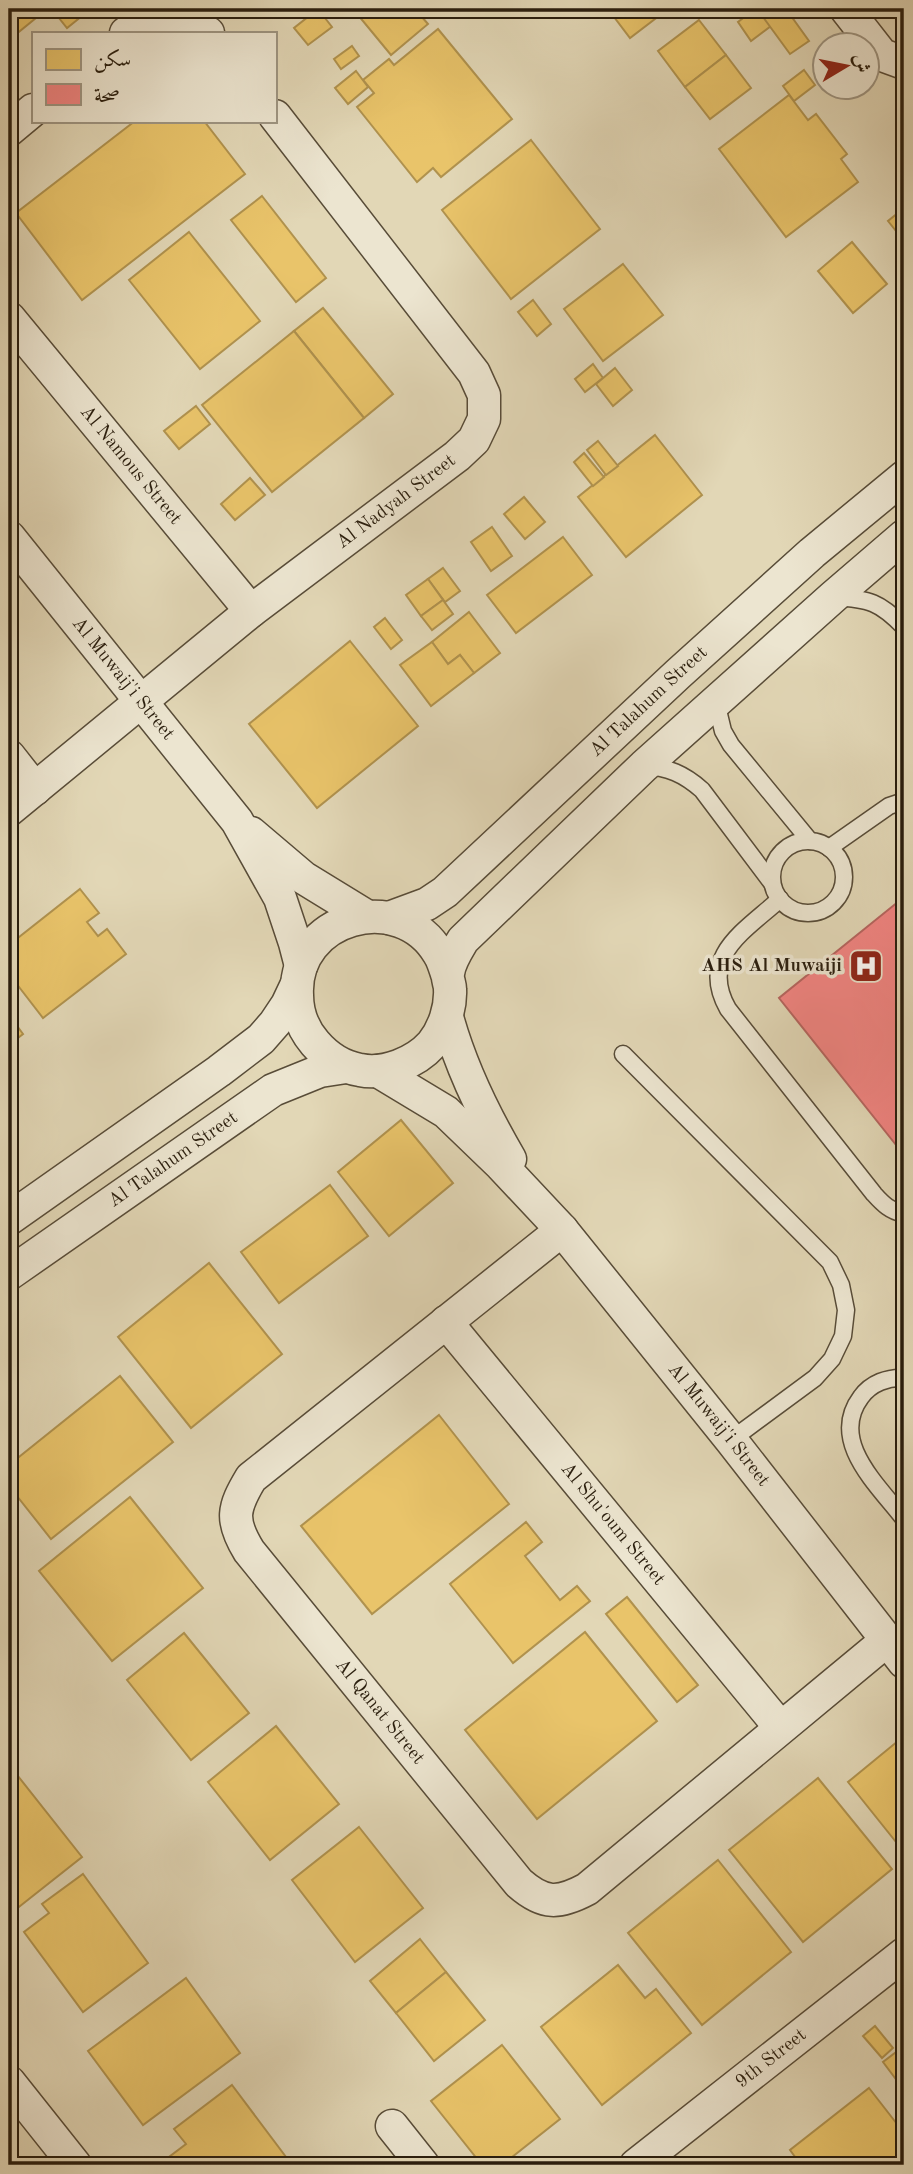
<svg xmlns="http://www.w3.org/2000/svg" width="913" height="2174" font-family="'Old Standard TT',Amiri,serif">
  <rect width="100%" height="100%" fill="#e2d7b6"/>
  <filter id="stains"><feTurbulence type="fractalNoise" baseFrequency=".00286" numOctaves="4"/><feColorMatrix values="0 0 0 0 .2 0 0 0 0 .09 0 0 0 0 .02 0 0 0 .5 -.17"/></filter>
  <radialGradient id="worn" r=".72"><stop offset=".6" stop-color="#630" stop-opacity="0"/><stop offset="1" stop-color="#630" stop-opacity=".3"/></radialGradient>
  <g fill="#e9c46a" stroke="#b0924e" stroke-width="2">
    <path d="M 9,9 L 47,9 L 15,35 L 9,28 Z"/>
    <path d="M 60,9 L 84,9 L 87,12 L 67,28 L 55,13 Z"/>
    <path d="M 318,9 L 332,27 L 308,45 L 294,28 Z"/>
    <path d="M 353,9 L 415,9 L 428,24 L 391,55 Z"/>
    <path d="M 608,9 L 668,9 L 630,38 Z"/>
    <path d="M 755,9 L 758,9 L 771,26 L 751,41 L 738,22 Z"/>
    <path d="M 775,9 L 786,9 L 809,41 L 790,54 L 763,17 Z"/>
    <path d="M 699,20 L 726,55 L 685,87 L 658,51 Z"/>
    <path d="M 438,29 L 512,119 L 441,177 L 433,168 L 417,182 L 357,107 L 374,93 L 363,80 L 389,59 L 394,65 Z"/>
    <path d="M 352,46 L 359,56 L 341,69 L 334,59 Z"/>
    <path d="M 726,55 L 751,88 L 710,119 L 685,87 Z"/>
    <path d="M 804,70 L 815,85 L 794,101 L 783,86 Z"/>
    <path d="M 356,71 L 368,87 L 348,104 L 335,88 Z"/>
    <path d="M 789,95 L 808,120 L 816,114 L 847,154 L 841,159 L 858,182 L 786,237 L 719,149 Z"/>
    <path d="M 135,121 L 204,121 L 245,174 L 82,300 L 16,213 Z"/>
    <path d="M 531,140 L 600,229 L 511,299 L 442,210 Z"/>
    <path d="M 262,196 L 326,278 L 296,302 L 231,220 Z"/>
    <path d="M 904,208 L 904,241 L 888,221 Z"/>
    <path d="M 189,232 L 260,321 L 200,369 L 129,280 Z"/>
    <path d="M 852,242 L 887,284 L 853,313 L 818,271 Z"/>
    <path d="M 623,264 L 663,315 L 603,361 L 564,309 Z"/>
    <path d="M 533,300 L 551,324 L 537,336 L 518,312 Z"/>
    <path d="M 323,308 L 393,394 L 364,418 L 294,331 Z"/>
    <path d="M 294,331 L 364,418 L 272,492 L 202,405 Z"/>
    <path d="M 593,364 L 603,378 L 585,392 L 575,379 Z"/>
    <path d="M 615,368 L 632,390 L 613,406 L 596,384 Z"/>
    <path d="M 196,406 L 210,424 L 179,449 L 164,431 Z"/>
    <path d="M 655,435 L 702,495 L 626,557 L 578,497 Z"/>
    <path d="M 598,441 L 618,466 L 606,475 L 587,450 Z"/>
    <path d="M 584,453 L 604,477 L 593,486 L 574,462 Z"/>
    <path d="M 250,478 L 265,495 L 235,520 L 221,504 Z"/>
    <path d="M 524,497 L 545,522 L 525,539 L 504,514 Z"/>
    <path d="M 492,527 L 512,556 L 491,571 L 471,542 Z"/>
    <path d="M 563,537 L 592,575 L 516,633 L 487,595 Z"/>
    <path d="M 443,568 L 460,591 L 445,602 L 428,579 Z"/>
    <path d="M 428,579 L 443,600 L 421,616 L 406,595 Z"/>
    <path d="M 443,600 L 453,614 L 432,630 L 421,616 Z"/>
    <path d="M 469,612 L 500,653 L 474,673 L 460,655 L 448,664 L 432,642 Z"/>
    <path d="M 385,618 L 402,640 L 391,649 L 374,627 Z"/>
    <path d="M 350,641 L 418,726 L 317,808 L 249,724 Z"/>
    <path d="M 432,642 L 448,664 L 460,655 L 474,673 L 431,706 L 400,665 Z"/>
    <path d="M 80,889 L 99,913 L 87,922 L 98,936 L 107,929 L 126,954 L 43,1018 L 9,974 L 9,945 Z"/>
    <path d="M 9,1015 L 23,1034 L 9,1045 Z"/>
    <path d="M 401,1120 L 453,1183 L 389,1236 L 338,1172 Z"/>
    <path d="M 330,1185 L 368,1236 L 279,1303 L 241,1252 Z"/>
    <path d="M 209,1263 L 282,1354 L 191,1428 L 118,1337 Z"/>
    <path d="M 120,1376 L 173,1442 L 51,1539 L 9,1486 L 9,1465 Z"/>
    <path d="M 439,1415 L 509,1504 L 372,1614 L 301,1526 Z"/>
    <path d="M 130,1497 L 203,1588 L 112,1661 L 39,1571 Z"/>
    <path d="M 526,1522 L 542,1542 L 525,1556 L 560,1600 L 577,1586 L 590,1601 L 513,1663 L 450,1584 Z"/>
    <path d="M 627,1597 L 698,1685 L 677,1702 L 606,1614 Z"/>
    <path d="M 585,1632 L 657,1721 L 537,1819 L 465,1730 Z"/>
    <path d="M 184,1633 L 249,1713 L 191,1760 L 127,1680 Z"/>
    <path d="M 276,1726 L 339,1804 L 270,1860 L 208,1782 Z"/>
    <path d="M 904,1736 L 904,1852 L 848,1782 Z"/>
    <path d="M 10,1766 L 82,1857 L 10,1914 L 9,1767 Z"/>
    <path d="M 818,1778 L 892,1869 L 803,1942 L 729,1850 Z"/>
    <path d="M 359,1827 L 423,1908 L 355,1962 L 292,1880 Z"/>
    <path d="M 718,1860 L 791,1952 L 702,2025 L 628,1933 Z"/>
    <path d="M 83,1874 L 148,1963 L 83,2012 L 24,1932 L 49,1913 L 42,1904 Z"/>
    <path d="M 420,1939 L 446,1972 L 396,2013 L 370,1981 Z"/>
    <path d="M 618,1965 L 645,1998 L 656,1989 L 691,2033 L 602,2105 L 541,2027 Z"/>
    <path d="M 446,1972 L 485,2020 L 434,2061 L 396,2013 Z"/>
    <path d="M 186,1978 L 240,2053 L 143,2125 L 88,2051 Z"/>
    <path d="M 875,2026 L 893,2048 L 882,2058 L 863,2036 Z"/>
    <path d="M 502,2045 L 560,2119 L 502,2165 L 482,2165 L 431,2101 Z"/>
    <path d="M 904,2046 L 904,2090 L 883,2062 Z"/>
    <path d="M 232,2085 L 292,2165 L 169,2165 L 165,2160 L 186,2144 L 174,2129 Z"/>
    <path d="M 869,2088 L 904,2133 L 904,2156 L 893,2165 L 801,2165 L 790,2150 Z"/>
  </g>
  <path fill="#f28482" stroke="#b6655f" stroke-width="2" d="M 904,897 L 904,1155 L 779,998 Z"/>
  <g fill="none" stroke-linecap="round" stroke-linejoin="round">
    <g stroke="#584c38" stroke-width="19">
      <g id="lane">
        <path d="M 835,597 C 869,599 880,602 904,627"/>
        <path d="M 716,702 L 723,731 L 731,745 L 810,841"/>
        <path d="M 644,766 C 668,767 684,774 702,790 L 772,883"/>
        <circle cx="808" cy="877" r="36"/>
        <path d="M 829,848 L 889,806 L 904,801"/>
        <path d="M 780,899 C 745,931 698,956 728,1009 L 874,1194 C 883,1204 890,1211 904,1214"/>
        <path d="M 623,1054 L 830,1262 L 841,1285 L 846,1310 L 843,1336 L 832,1359 L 815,1378 L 731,1440"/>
        <path d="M 904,1378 C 888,1377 871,1383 861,1397 C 828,1441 878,1485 904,1519"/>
      </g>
    </g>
    <g stroke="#584c38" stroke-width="35">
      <g id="street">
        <path d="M 846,9 L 882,55 L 904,63"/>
        <path d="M 126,33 C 153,17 181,12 208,33"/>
        <path d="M 9,130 L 33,110"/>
        <path id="s1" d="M 9,318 L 251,611"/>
        <path id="s2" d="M 9,537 L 237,821 L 280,898 L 295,943 L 301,966"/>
        <path d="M 9,756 L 35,789"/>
        <path id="s3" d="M 9,810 L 251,611 L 457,456 L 474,440 L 484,419 L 484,395 L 474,373 L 275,116"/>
        <path d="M 251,833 L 304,878 L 366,916"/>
        <path id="s4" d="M 389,918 L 427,904 L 445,892 L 678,674 L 812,553 L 904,477"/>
        <path d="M 447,974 C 445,968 443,960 439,954 C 400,887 293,917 297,995 C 297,1014 303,1029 315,1043 C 327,1057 342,1067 360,1070 C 384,1075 415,1063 432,1044 C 444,1029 451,1008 450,989 C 450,984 447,979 448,974 C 449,962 457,950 463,940 L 644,766 L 833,597 L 904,536"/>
        <path d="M 447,1017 C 461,1068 483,1113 510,1159"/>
        <path id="s5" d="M 378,1071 L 446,1112 L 501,1165 L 562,1230 L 731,1440 L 904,1662"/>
        <path d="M 9,1219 L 219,1071 L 261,1039 L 275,1023 L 287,1005 L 296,986"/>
        <path id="s6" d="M 562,1230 L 251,1478 C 233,1508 230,1520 249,1551 L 519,1883 C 544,1905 559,1904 587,1889 L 886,1641"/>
        <path id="s7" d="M 9,1274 L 273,1090 L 320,1071 L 346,1067"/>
        <path id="s8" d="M 446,1322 L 780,1727"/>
        <path d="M 9,2082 L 75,2165"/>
        <path d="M 392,2126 L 423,2165"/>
        <path id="s9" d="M 636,2165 L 904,1954"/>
      </g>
    </g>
    <use href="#lane" stroke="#ece5d0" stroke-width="16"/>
    <use href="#street" stroke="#ece5d0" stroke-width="32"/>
  </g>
  <defs>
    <g id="hospital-square" transform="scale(1.75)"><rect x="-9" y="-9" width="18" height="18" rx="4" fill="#8f2418" stroke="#ece5d0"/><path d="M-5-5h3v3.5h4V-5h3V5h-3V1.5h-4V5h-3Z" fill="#fff"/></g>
  </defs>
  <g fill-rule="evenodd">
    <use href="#hospital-square" x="866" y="966"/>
  </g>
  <g text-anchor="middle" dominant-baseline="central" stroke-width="7" stroke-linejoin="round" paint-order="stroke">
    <g font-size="19" fill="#2a1e0e" stroke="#ece5d0">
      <text stroke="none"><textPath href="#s1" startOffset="191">Al Namous Street</textPath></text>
      <text stroke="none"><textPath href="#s3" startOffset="495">Al Nadyah Street</textPath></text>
      <text stroke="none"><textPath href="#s2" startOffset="182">Al Muwaij'i Street</textPath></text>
      <text stroke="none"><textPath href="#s4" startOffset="341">Al Talahum Street</textPath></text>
      <text stroke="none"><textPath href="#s7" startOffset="200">Al Talahum Street</textPath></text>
      <text stroke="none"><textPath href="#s5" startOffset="495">Al Muwaij'i Street</textPath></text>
      <text stroke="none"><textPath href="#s8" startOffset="262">Al Shu'oum Street</textPath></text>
      <text stroke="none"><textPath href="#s6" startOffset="684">Al Qanat Street</textPath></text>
      <text stroke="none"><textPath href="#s9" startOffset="172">9th Street</textPath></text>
    </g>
    <g font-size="19" font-weight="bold" fill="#2a1e0e" stroke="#ece5d0" text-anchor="end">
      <text x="842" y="966">AHS Al Muwaiji</text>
    </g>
  </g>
  <rect width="913" height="2174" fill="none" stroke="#e2d7b6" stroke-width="35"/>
  <rect x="10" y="10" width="892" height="2153" fill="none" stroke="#2a1e0e" stroke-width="3.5"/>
  <rect x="18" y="18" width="878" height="2139" fill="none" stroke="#2a1e0e" stroke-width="2"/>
  <rect x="32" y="32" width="245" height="91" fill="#ece5d0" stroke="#9e9582" stroke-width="2"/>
  <rect x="46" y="49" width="35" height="21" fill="#e9c46a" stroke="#9e9582" stroke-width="2"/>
  <text x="94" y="66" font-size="21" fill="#2a1e0e">سكن</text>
  <rect x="46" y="84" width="35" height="21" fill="#f28482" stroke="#9e9582" stroke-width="2"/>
  <text x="94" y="102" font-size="21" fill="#2a1e0e">صحة</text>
  <g transform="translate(846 66) rotate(80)"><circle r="33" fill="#ece5d0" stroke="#9e9582" stroke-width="2"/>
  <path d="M0-5L12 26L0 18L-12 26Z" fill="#8f2418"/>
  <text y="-10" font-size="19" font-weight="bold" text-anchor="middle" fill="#2a1e0e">ش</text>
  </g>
  <rect width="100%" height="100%" filter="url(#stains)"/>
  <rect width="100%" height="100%" fill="url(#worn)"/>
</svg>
